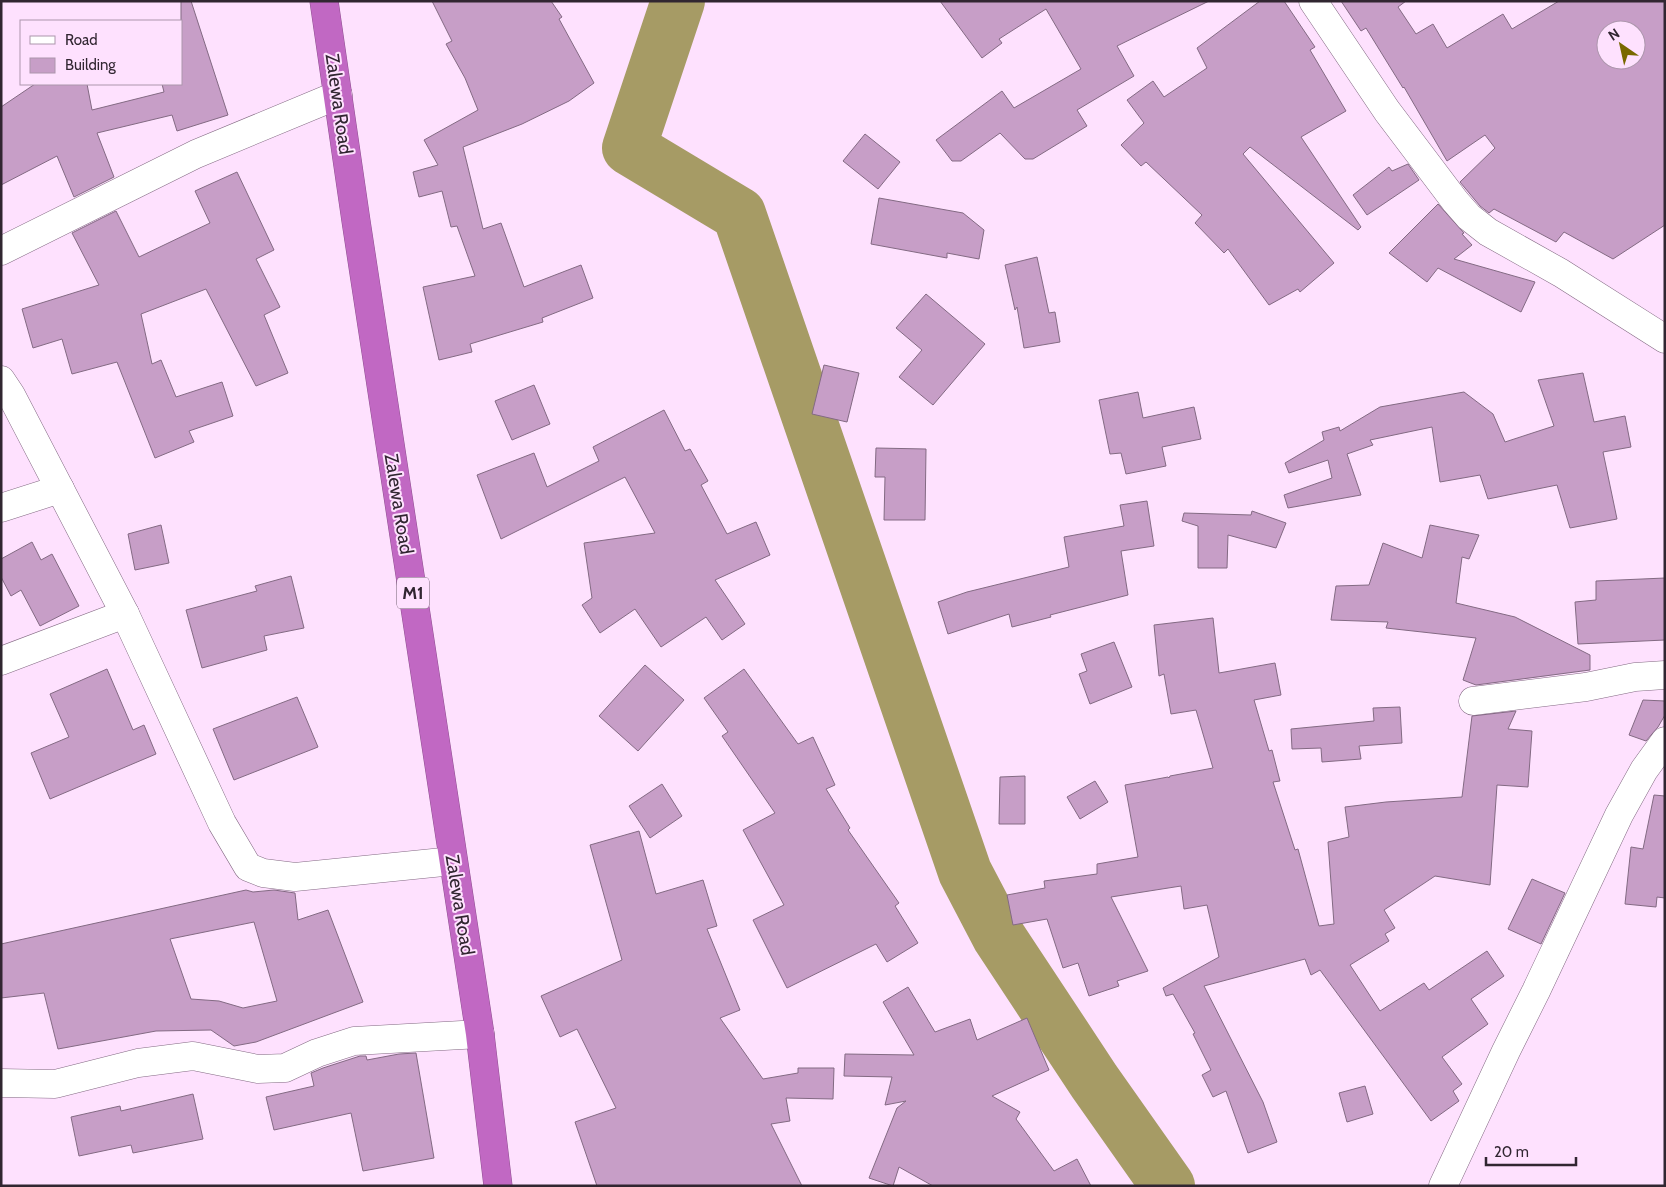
<svg xmlns="http://www.w3.org/2000/svg" width="1666" height="1187" font-family="Cabin,sans-serif">
  <rect width="100%" height="100%" fill="#fee1fe"/>
  <g fill="none" stroke-linecap="round" stroke-linejoin="round">
    <path stroke="#a69b65" stroke-width="54" d="M 678,1 L 629,148 L 739,214 L 965,872 L 999,937 L 1094,1081 L 1168,1186"/>
  </g>
  <g fill="#c79ec7" stroke="#836a83" fill-rule="evenodd">
    <path d="M 181,1 L 191,1 L 228,115 L 177,131 L 172,115 L 97,133 L 114,177 L 74,197 L 57,156 L 1,185 L 1,107 L 35,84 L 87,84 L 92,110 L 164,92 L 162,84 L 181,84 Z"/>
    <path d="M 432,1 L 551,1 L 562,17 L 559,19 L 594,83 L 569,101 L 522,124 L 463,147 L 483,229 L 501,223 L 524,287 L 581,265 L 593,298 L 542,318 L 543,322 L 470,344 L 472,352 L 439,360 L 423,287 L 475,276 L 457,226 L 451,227 L 442,191 L 419,197 L 413,172 L 438,165 L 424,140 L 478,110 L 465,78 L 446,44 L 452,41 Z"/>
    <path d="M 940,1 L 1209,1 L 1117,46 L 1134,76 L 1077,110 L 1087,126 L 1033,159 L 1025,159 L 1000,133 L 961,161 L 952,161 L 936,140 L 1002,91 L 1014,108 L 1081,69 L 1046,9 L 999,39 L 1002,43 L 982,58 Z"/>
    <path d="M 1260,1 L 1284,1 L 1315,47 L 1310,50 L 1346,111 L 1301,137 L 1361,227 L 1358,230 L 1250,147 L 1243,154 L 1334,263 L 1300,292 L 1298,289 L 1269,305 L 1228,249 L 1224,253 L 1195,223 L 1202,215 L 1146,162 L 1141,166 L 1121,145 L 1144,123 L 1127,100 L 1153,81 L 1164,97 L 1207,68 L 1197,48 Z"/>
    <path d="M 1341,1 L 1406,1 L 1398,7 L 1416,34 L 1433,24 L 1447,48 L 1503,14 L 1512,29 L 1559,1 L 1665,1 L 1665,225 L 1613,259 L 1564,232 L 1556,242 L 1494,209 L 1489,213 L 1480,206 L 1460,182 L 1495,148 L 1485,135 L 1447,161 L 1404,87 L 1403,88 L 1366,28 L 1361,31 ZM 1606,30 L 1636,30 L 1636,60 L 1606,60 Z"/>
    <path d="M 865,134 L 900,162 L 878,189 L 843,161 Z"/>
    <path d="M 1408,164 L 1419,180 L 1367,215 L 1353,195 L 1389,167 L 1392,171 Z"/>
    <path d="M 237,172 L 274,250 L 256,259 L 280,307 L 264,315 L 288,373 L 256,386 L 206,289 L 141,314 L 152,364 L 161,360 L 176,397 L 222,382 L 233,416 L 189,431 L 194,442 L 155,458 L 117,362 L 72,374 L 62,339 L 33,348 L 22,309 L 99,285 L 72,233 L 116,211 L 139,257 L 210,223 L 195,191 Z"/>
    <path d="M 879,198 L 963,213 L 984,230 L 979,259 L 947,253 L 947,258 L 871,244 Z"/>
    <path d="M 1438,204 L 1464,233 L 1462,234 L 1472,245 L 1454,259 L 1535,282 L 1521,312 L 1438,268 L 1427,282 L 1389,253 Z"/>
    <path d="M 1037,257 L 1049,313 L 1055,312 L 1060,342 L 1024,348 L 1017,307 L 1015,310 L 1005,265 Z"/>
    <path d="M 926,294 L 985,344 L 933,405 L 899,377 L 922,350 L 896,328 Z"/>
    <path d="M 824,365 L 859,373 L 847,422 L 812,414 Z"/>
    <path d="M 1583,373 L 1594,422 L 1625,416 L 1631,447 L 1603,452 L 1617,519 L 1570,528 L 1557,485 L 1488,499 L 1480,475 L 1440,482 L 1432,427 L 1370,440 L 1373,445 L 1347,454 L 1361,495 L 1288,508 L 1284,495 L 1332,478 L 1328,460 L 1289,473 L 1285,463 L 1324,440 L 1322,432 L 1339,427 L 1340,431 L 1380,407 L 1464,392 L 1493,414 L 1505,442 L 1554,426 L 1538,380 Z"/>
    <path d="M 534,385 L 550,424 L 512,440 L 495,401 Z"/>
    <path d="M 1138,392 L 1143,418 L 1194,407 L 1201,439 L 1162,447 L 1166,466 L 1126,474 L 1121,453 L 1110,454 L 1099,400 Z"/>
    <path d="M 664,410 L 685,451 L 690,449 L 708,481 L 701,485 L 727,534 L 756,522 L 770,555 L 715,580 L 745,624 L 722,640 L 706,617 L 661,647 L 635,609 L 600,633 L 582,605 L 592,598 L 584,543 L 655,533 L 625,477 L 501,539 L 477,475 L 534,453 L 547,487 L 599,461 L 593,447 Z"/>
    <path d="M 876,448 L 926,449 L 925,520 L 884,520 L 885,477 L 875,477 Z"/>
    <path d="M 1147,501 L 1154,546 L 1121,551 L 1128,595 L 1050,615 L 1051,617 L 1012,627 L 1009,614 L 948,634 L 938,602 L 967,592 L 1069,567 L 1064,537 L 1124,526 L 1120,505 Z"/>
    <path d="M 1252,511 L 1286,523 L 1276,548 L 1228,535 L 1227,568 L 1198,568 L 1198,526 L 1182,521 L 1184,513 L 1251,515 Z"/>
    <path d="M 161,525 L 169,563 L 135,570 L 128,534 Z"/>
    <path d="M 1430,525 L 1479,535 L 1469,559 L 1462,557 L 1456,603 L 1515,617 L 1590,655 L 1590,670 L 1476,685 L 1463,680 L 1476,638 L 1386,628 L 1388,622 L 1331,620 L 1336,586 L 1369,585 L 1383,543 L 1422,558 Z"/>
    <path d="M 32,542 L 41,560 L 52,554 L 79,606 L 40,626 L 21,590 L 11,596 L 1,577 L 1,559 Z"/>
    <path d="M 291,576 L 304,628 L 264,636 L 267,650 L 202,668 L 186,610 L 257,591 L 255,586 Z"/>
    <path d="M 1665,578 L 1665,640 L 1578,644 L 1575,602 L 1596,600 L 1596,581 Z"/>
    <path d="M 1213,618 L 1219,673 L 1275,663 L 1281,695 L 1254,700 L 1269,751 L 1272,750 L 1280,781 L 1273,782 L 1295,850 L 1298,849 L 1319,926 L 1334,924 L 1328,842 L 1349,837 L 1345,807 L 1386,802 L 1462,797 L 1472,716 L 1516,711 L 1508,729 L 1532,731 L 1528,787 L 1497,785 L 1490,885 L 1435,876 L 1384,910 L 1395,928 L 1385,934 L 1389,941 L 1350,965 L 1380,1011 L 1424,983 L 1429,990 L 1487,951 L 1504,976 L 1471,999 L 1488,1024 L 1442,1057 L 1462,1084 L 1453,1091 L 1459,1101 L 1431,1121 L 1320,970 L 1311,975 L 1305,959 L 1204,986 L 1263,1102 L 1277,1142 L 1248,1153 L 1226,1091 L 1213,1097 L 1202,1075 L 1211,1070 L 1193,1034 L 1195,1033 L 1173,994 L 1166,996 L 1163,988 L 1219,957 L 1207,905 L 1184,909 L 1181,886 L 1111,897 L 1148,971 L 1117,981 L 1119,986 L 1089,996 L 1078,963 L 1063,968 L 1047,919 L 1013,925 L 1007,895 L 1045,888 L 1044,881 L 1097,874 L 1097,864 L 1138,857 L 1125,785 L 1168,777 L 1169,778 L 1170,776 L 1213,768 L 1196,710 L 1171,714 L 1164,674 L 1159,676 L 1154,625 Z"/>
    <path d="M 1114,642 L 1132,687 L 1090,704 L 1079,674 L 1087,671 L 1081,654 Z"/>
    <path d="M 645,665 L 684,700 L 638,751 L 599,716 Z"/>
    <path d="M 107,669 L 133,730 L 144,725 L 156,754 L 50,799 L 31,753 L 69,737 L 50,694 Z"/>
    <path d="M 744,669 L 798,744 L 813,737 L 835,785 L 826,789 L 850,828 L 848,830 L 899,903 L 895,906 L 918,943 L 887,962 L 876,944 L 787,988 L 753,920 L 784,905 L 743,830 L 775,813 L 722,736 L 728,732 L 704,698 Z"/>
    <path d="M 297,697 L 318,747 L 234,780 L 213,729 Z"/>
    <path d="M 1643,700 L 1665,701 L 1665,715 L 1658,727 L 1646,741 L 1629,735 Z"/>
    <path d="M 1400,707 L 1402,743 L 1359,746 L 1361,759 L 1322,762 L 1321,748 L 1292,749 L 1291,729 L 1374,721 L 1373,708 Z"/>
    <path d="M 1025,776 L 1025,824 L 999,824 L 1000,777 Z"/>
    <path d="M 1095,781 L 1108,802 L 1080,819 L 1067,797 Z"/>
    <path d="M 662,784 L 682,816 L 650,838 L 629,806 Z"/>
    <path d="M 1654,795 L 1665,796 L 1665,898 L 1657,897 L 1656,907 L 1625,904 L 1631,847 L 1643,849 Z"/>
    <path d="M 639,831 L 656,894 L 703,880 L 717,926 L 707,929 L 740,1010 L 720,1018 L 763,1079 L 798,1073 L 798,1068 L 834,1068 L 833,1099 L 786,1098 L 790,1121 L 771,1124 L 802,1186 L 597,1186 L 575,1122 L 616,1108 L 577,1029 L 560,1037 L 541,996 L 622,960 L 590,845 Z"/>
    <path d="M 1532,879 L 1565,893 L 1541,944 L 1508,929 Z"/>
    <path d="M 246,890 L 253,892 L 274,890 L 295,893 L 298,920 L 328,910 L 363,1002 L 256,1042 L 234,1046 L 211,1030 L 156,1031 L 58,1049 L 44,993 L 1,998 L 1,944 ZM 254,922 L 277,1001 L 243,1008 L 219,1001 L 191,999 L 170,939 Z"/>
    <path d="M 908,987 L 935,1032 L 970,1019 L 977,1040 L 1027,1018 L 1049,1070 L 992,1096 L 1020,1112 L 1016,1119 L 1054,1171 L 1077,1159 L 1091,1186 L 933,1186 L 899,1167 L 893,1186 L 869,1178 L 897,1108 L 906,1101 L 885,1105 L 892,1077 L 844,1076 L 845,1054 L 914,1055 L 883,1002 Z"/>
    <path d="M 416,1053 L 434,1158 L 363,1171 L 351,1113 L 274,1130 L 266,1097 L 314,1086 L 311,1073 L 323,1068 L 360,1056 L 366,1056 L 367,1060 L 399,1054 Z"/>
    <path d="M 1365,1086 L 1373,1114 L 1347,1122 L 1339,1093 Z"/>
    <path d="M 193,1094 L 203,1139 L 133,1153 L 131,1145 L 79,1156 L 71,1117 L 120,1106 L 121,1111 Z"/>
  </g>
  <g fill="none" stroke-linecap="round" stroke-linejoin="round">
    <g stroke="#836a83" stroke-width="29">
      <g id="street">
        <path d="M 1313,1 L 1387,111 L 1455,201 L 1469,217 L 1488,232 L 1561,273 L 1665,339"/>
        <path d="M 1,251 L 196,154 L 338,95"/>
        <path d="M 1,380 L 11,395 L 125,614 L 222,823 L 248,867 L 263,873 L 295,877 L 453,861"/>
        <path d="M 1,508 L 60,489"/>
        <path d="M 1,661 L 125,614"/>
        <path d="M 1473,701 L 1586,687 L 1635,677 L 1665,675"/>
        <path d="M 1,1083 L 55,1084 L 138,1063 L 193,1056 L 258,1069 L 285,1068 L 317,1053 L 354,1041 L 480,1034"/>
        <path d="M 1443,1186 L 1506,1051 L 1536,991 L 1619,815 L 1644,770 L 1665,741"/>
      </g>
    </g>
    <g stroke="#8f5190" stroke-width="29">
      <path id="highway" d="M 324,1 L 356,221 L 480,1034 L 498,1186"/>
    </g>
    <use href="#street" stroke="#fff" stroke-width="28"/>
    <use href="#highway" stroke="#c168c3" stroke-width="28"/>
  </g>
  <g text-anchor="middle" dominant-baseline="central" stroke-width="4" stroke-linejoin="round" paint-order="stroke">
    <rect fill="#fee1fe" stroke="#6e5e6e" stroke-width="1" x="397" y="577.5" width="32" height="31" rx="4"/>
    <g font-size="18" font-weight="bold" fill="#312631">
      <text x="413" y="593">M1</text>
    </g>
    <g font-size="19" fill="#312631" stroke="#fee1fe">
      <text transform="translate(339 104) rotate(82)">Zalewa Road</text>
      <text transform="translate(399 504) rotate(81)">Zalewa Road</text>
      <text transform="translate(460 905) rotate(81)">Zalewa Road</text>
    </g>
  </g>
  <rect width="1666" height="1187" fill="none" stroke="#312631" stroke-width="5"/>
  <rect x="20" y="20" width="162" height="65" fill="#fee1fe" stroke="#ac96ac"/>
  <rect x="30" y="36" width="25" height="8" fill="#ffffff" stroke="#ac96ac"/>
  <text x="65" y="45" font-size="15" fill="#312631">Road</text>
  <rect x="30" y="58" width="25" height="15" fill="#c79ec7" stroke="#ac96ac"/>
  <text x="65" y="70" font-size="15" fill="#312631">Building</text>
  <g transform="translate(1621 45) rotate(326)"><circle r="24" fill="#fee1fe" stroke="#ac96ac"/>
  <path d="M0-4L9 19L0 12L-9 19Z" fill="#796800"/>
  <text y="-8" font-size="14" font-weight="bold" text-anchor="middle" fill="#312631">N</text>
  </g>
  <path d="M1486 1157v8h90v-8" fill="none" stroke="#312631" stroke-width="2.5"/>
  <text x="1494" y="1157" font-size="15" fill="#312631" stroke="#fee1fe" stroke-width="4" paint-order="stroke">20 m</text>
</svg>
